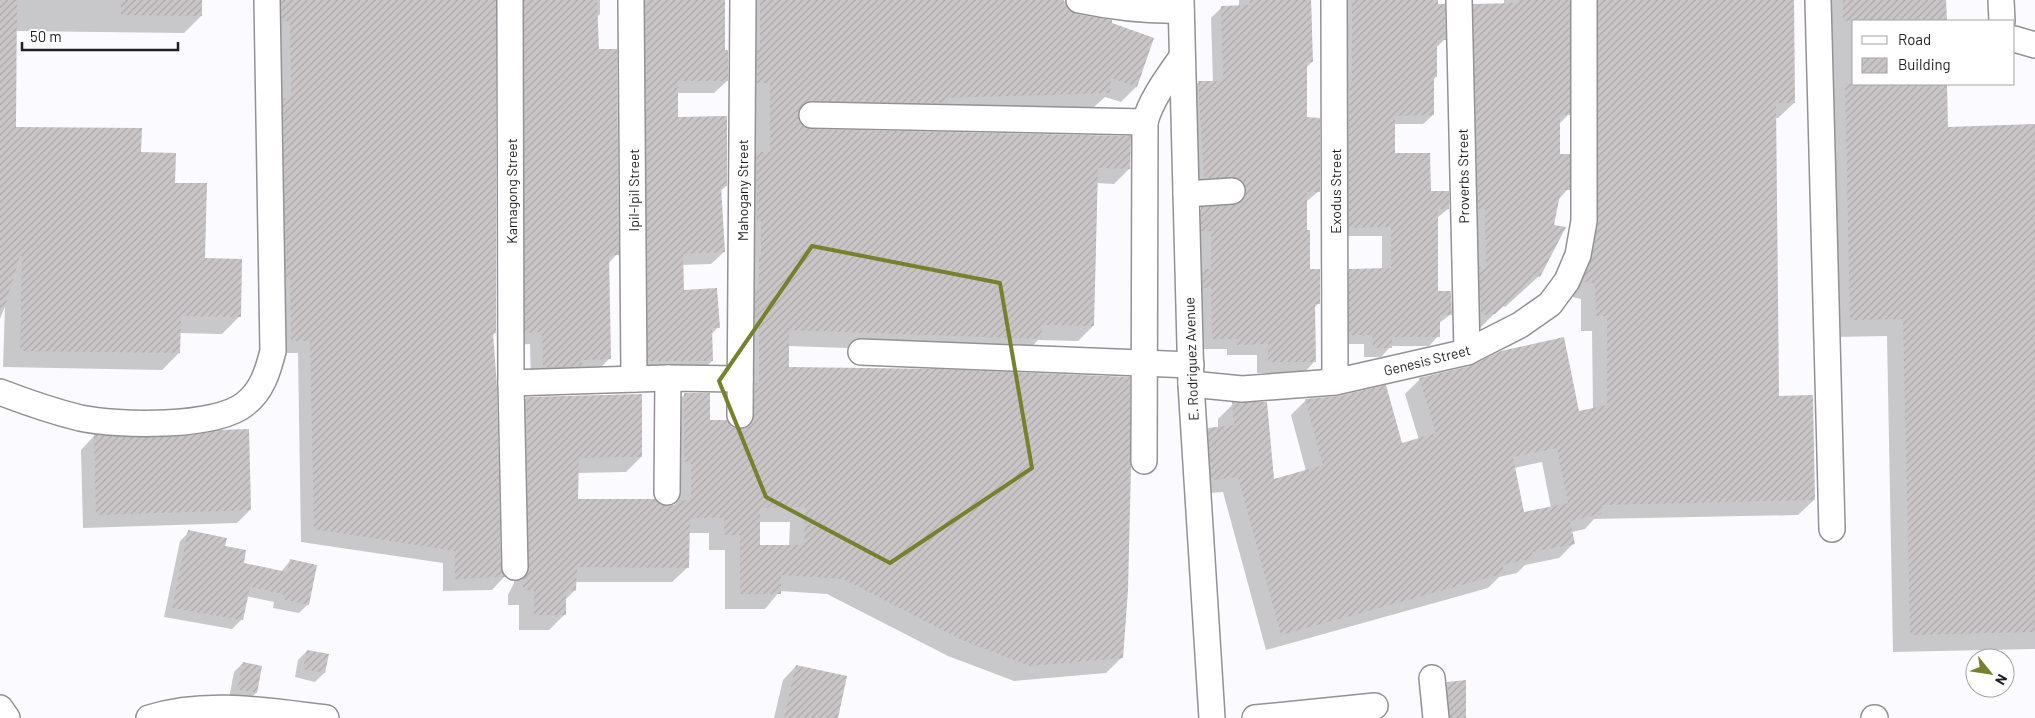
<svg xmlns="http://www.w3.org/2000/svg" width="2035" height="718" font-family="Barlow,sans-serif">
  <defs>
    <pattern id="building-hatch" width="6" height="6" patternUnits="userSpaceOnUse" patternTransform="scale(1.25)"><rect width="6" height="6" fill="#cac5c7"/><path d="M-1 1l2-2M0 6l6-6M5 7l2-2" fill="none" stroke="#ada9ab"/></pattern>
  </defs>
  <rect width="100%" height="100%" fill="#fbfafe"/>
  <g fill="#0003" fill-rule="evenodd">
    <path d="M 0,0 L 201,0 L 201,16 L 184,33 L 15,31 L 14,128 L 140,153 L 173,184 L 204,259 L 240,316 L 222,334 L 179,333 L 179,353 L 162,370 L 3,367 L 5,306 L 0,319 Z"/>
    <path d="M 260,0 L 496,0 L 495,333 L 492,336 L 499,568 L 504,577 L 492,590 L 443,591 L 443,563 L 301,542 L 298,353 L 278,353 Z"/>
    <path d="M 501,0 L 600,0 L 600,14 L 597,17 L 597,50 L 617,254 L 608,264 L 609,359 L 597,371 L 531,380 L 530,344 L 513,345 Z"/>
    <path d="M 623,0 L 725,0 L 724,52 L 727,81 L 714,93 L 677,93 L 676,119 L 726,186 L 720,191 L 724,252 L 711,264 L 682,265 L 683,291 L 718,327 L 711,335 L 712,361 L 699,374 L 636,374 Z"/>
    <path d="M 742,0 L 1064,0 L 1068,11 L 1075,15 L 1111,24 L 1153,38 L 1136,87 L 1121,102 L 1105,97 L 1094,107 L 936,113 L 930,118 L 797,116 L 799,123 L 804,129 L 1129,169 L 1114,184 L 1097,183 L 1093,326 L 1078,341 L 1038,340 L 1025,354 L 788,346 L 788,368 L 1121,658 L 1106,673 L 1014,681 L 948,656 L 827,594 L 780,591 L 765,609 L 725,609 L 725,550 L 709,550 L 709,533 L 688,533 L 688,567 L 672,582 L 575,582 L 575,590 L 565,600 L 564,615 L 549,630 L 519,630 L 519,605 L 508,605 L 508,595 L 514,583 L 511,414 L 526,398 L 641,457 L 626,472 L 577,473 L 577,500 L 666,508 L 676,504 L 676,477 L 669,410 L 685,394 L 709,422 L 738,430 L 741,169 L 755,155 L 755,98 L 742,98 ZM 759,522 L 790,522 L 789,546 L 759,546 Z"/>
    <path d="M 1239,0 L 1311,0 L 1312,62 L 1306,68 L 1306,118 L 1319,191 L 1306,202 L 1309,270 L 1319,303 L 1314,308 L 1314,362 L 1304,373 L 1257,373 L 1257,355 L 1227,355 L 1227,349 L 1201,349 L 1192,281 L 1201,272 L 1200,241 L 1191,241 L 1190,220 L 1201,209 L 1235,205 L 1236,202 L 1193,189 L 1188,93 L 1199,82 L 1213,82 L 1211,18 L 1222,7 L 1239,6 Z"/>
    <path d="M 1343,0 L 1436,0 L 1444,40 L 1436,48 L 1436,77 L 1433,80 L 1433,115 L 1423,124 L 1394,124 L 1394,154 L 1429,192 L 1448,209 L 1437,218 L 1437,292 L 1451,314 L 1438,324 L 1438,336 L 1429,346 L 1391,346 L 1381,357 L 1364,357 L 1364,344 L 1340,344 L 1340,279 L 1350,270 L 1382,270 L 1382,236 L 1340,236 Z"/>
    <path d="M 1504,0 L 1793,0 L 1794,103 L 1778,118 L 1775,118 L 1778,397 L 1814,500 L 1798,515 L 1594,519 L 1585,529 L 1572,532 L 1574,543 L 1559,558 L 1525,565 L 1517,573 L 1499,577 L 1488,588 L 1266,650 L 1223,492 L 1197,494 L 1193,444 L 1209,429 L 1218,428 L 1218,419 L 1233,404 L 1273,480 L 1306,471 L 1291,415 L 1306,400 L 1401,445 L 1419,440 L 1405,394 L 1420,379 L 1578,412 L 1593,409 L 1592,331 L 1581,331 L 1581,299 L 1568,296 L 1577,274 L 1575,2 L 1568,1 L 1568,115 L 1559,124 L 1559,155 L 1568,189 L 1558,200 L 1539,276 L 1505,307 L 1503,305 L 1479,329 L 1459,20 L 1474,5 L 1504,5 ZM 1542,462 L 1551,508 L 1523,514 L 1514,468 Z"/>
    <path d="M 1825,0 L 1945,0 L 1945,21 L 1854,21 L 1854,84 L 1946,84 L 1946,128 L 2035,126 L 2035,649 L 1893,652 L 1887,336 L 1834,337 Z"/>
    <path d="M 94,436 L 250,510 L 237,523 L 83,528 L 81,450 Z"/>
    <path d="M 189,532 L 224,547 L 242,564 L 281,572 L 290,561 L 308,604 L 299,613 L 273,608 L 274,602 L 246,596 L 241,620 L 232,629 L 164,617 L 180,541 Z"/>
    <path d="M 307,651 L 324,673 L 315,682 L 295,677 L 298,660 Z"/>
    <path d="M 243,663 L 256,693 L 247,702 L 229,698 L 234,672 Z"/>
    <path d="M 796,666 L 837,718 L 774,718 L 783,680 Z"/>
    <path d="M 1447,684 L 1465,718 L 1436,718 L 1434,697 Z"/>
  </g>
  <g fill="url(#building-hatch)" fill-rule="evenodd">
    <path d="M 0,0 L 17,0 L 16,127 L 142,128 L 141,152 L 176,153 L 175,183 L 207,183 L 205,258 L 242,259 L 241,317 L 181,316 L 180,353 L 20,351 L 22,256 L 20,256 L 4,309 L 0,308 Z"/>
    <path d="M 121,0 L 202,0 L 202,16 L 121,15 Z"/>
    <path d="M 281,0 L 496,0 L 496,333 L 493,333 L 497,387 L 501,567 L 506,577 L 455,579 L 455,551 L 314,529 L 310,341 L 291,341 L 290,278 L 286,279 L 283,98 L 291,98 L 290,21 L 282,21 Z"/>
    <path d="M 524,0 L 597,0 L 599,49 L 617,49 L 619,255 L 609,255 L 611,359 L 582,360 L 582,366 L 543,368 L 542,332 L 525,333 Z"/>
    <path d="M 645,0 L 725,0 L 725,50 L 728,50 L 728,81 L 678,81 L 678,117 L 727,116 L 727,186 L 721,186 L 725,252 L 683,254 L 684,290 L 717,288 L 720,328 L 712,328 L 713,361 L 648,361 Z"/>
    <path d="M 760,0 L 1060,0 L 1065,2 L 1069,10 L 1076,14 L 1112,20 L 1112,23 L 1154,38 L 1137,87 L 1111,78 L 1110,93 L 947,98 L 947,103 L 812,101 L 805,103 L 798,114 L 800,122 L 805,127 L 812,129 L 1131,136 L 1130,169 L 1098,168 L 1094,326 L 1042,325 L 1041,339 L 789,330 L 789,367 L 938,369 L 1130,377 L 1131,468 L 1128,590 L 1123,658 L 1030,666 L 964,641 L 843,579 L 781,575 L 781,594 L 740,594 L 740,535 L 724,535 L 724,518 L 690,518 L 689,568 L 577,567 L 576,591 L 566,590 L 566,615 L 534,615 L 534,590 L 523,590 L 523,579 L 529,567 L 526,397 L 642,394 L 642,457 L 579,458 L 578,499 L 655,499 L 666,506 L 674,505 L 679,500 L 691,500 L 691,462 L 684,462 L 684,393 L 710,393 L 710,420 L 727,420 L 732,427 L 739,429 L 747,428 L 753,422 L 755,383 L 759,383 L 759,326 L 755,326 L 755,290 L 759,290 L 759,257 L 761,257 L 761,221 L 757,221 L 756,152 L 770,152 L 770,83 L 757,83 L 757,50 L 760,50 ZM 805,507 L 804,545 L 760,545 L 760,508 Z"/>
    <path d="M 1249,0 L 1311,0 L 1313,62 L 1307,62 L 1307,117 L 1320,118 L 1320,192 L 1307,192 L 1307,230 L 1310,230 L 1310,269 L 1320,269 L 1320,304 L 1315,304 L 1316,362 L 1268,362 L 1268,344 L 1237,345 L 1237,339 L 1212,339 L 1211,288 L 1203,288 L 1202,269 L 1211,269 L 1211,231 L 1201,231 L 1201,207 L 1240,203 L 1245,198 L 1246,191 L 1244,183 L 1238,178 L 1204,178 L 1198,81 L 1223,81 L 1221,6 L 1250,5 Z"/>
    <path d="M 1352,0 L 1438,0 L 1438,4 L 1445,4 L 1446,40 L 1437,40 L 1437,77 L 1434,77 L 1434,115 L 1395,116 L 1395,153 L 1430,153 L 1431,191 L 1449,191 L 1449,209 L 1438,209 L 1438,291 L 1451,291 L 1452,315 L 1440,315 L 1440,337 L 1392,337 L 1392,348 L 1373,348 L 1372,335 L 1349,335 L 1349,269 L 1391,268 L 1391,227 L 1349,228 L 1349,118 L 1350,82 L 1352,82 Z"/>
    <path d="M 1519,0 L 1570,0 L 1570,115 L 1560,115 L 1560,154 L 1570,154 L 1570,190 L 1561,190 L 1554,225 L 1566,227 L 1540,277 L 1534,274 L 1521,292 L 1519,291 L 1495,314 L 1481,315 L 1479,267 L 1486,267 L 1485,209 L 1478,209 L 1473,4 L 1519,3 Z"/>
    <path d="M 1598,0 L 1794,0 L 1795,103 L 1776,103 L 1779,396 L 1813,395 L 1815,500 L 1602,505 L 1601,514 L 1570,521 L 1575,544 L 1532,552 L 1534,558 L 1502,565 L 1505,573 L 1281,635 L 1238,477 L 1211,480 L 1208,428 L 1234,425 L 1232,402 L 1267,402 L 1274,479 L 1323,465 L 1305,399 L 1338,396 L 1386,385 L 1402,443 L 1436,433 L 1419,378 L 1470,366 L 1501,351 L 1564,337 L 1579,411 L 1607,405 L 1607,316 L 1596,316 L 1595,284 L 1582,281 L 1592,258 L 1598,221 ZM 1557,448 L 1568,503 L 1524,512 L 1513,457 Z"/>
    <path d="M 1843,0 L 1946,0 L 1947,21 L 1843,21 Z"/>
    <path d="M 1845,84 L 1947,84 L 1948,127 L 2035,124 L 2035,632 L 1910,635 L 1903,319 L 1850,320 Z"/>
    <path d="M 249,429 L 251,510 L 96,515 L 94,435 L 166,437 L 219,430 Z"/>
    <path d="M 188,530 L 227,538 L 225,546 L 246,550 L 244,563 L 287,572 L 290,559 L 317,565 L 309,605 L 282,599 L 283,594 L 250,587 L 243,620 L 172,608 Z"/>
    <path d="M 307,650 L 329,654 L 325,673 L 303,669 Z"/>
    <path d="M 243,662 L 262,666 L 257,693 L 237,689 Z"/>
    <path d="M 796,665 L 847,676 L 838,718 L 784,718 Z"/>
    <path d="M 1466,680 L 1466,718 L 1450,718 L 1447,682 Z"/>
  </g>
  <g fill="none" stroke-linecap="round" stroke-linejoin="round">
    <g stroke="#939195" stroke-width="28">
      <g id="minor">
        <path d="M 510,0 L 511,383 L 515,567"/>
        <path d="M 631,0 L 634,379"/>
        <path d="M 1079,0 C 1113,7 1147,11 1181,10"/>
        <path d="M 1181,0 L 1191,384 L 1212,718"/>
        <path d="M 1334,0 L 1335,382"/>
        <path d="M 1459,0 L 1467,352"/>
        <path d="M 1818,0 L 1832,529"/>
        <path d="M 2001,0 L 2002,21"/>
        <path d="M 2014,39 L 2035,45"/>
        <path d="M 812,115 L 1145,122"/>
        <path d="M 1186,194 L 1232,191"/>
        <path d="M 861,352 L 1191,365"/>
        <path d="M 511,383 L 668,378 L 740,379"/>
        <path d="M 1191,384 L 1242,389 L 1335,382 L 1467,352 L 1520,325 L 1550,304 L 1567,281 L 1578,255 L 1584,221 L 1584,0"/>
        <path d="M 0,392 C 26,402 52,411 80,418 C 117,426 216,428 245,404 C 262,391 268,371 273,351 L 267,0"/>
        <path d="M 740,415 L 743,0"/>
        <path d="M 1144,461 L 1145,122 C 1151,99 1168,77 1182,57"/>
        <path d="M 667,492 L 668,378"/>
        <path d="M 1432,678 L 1436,718"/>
        <path d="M 0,708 L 7,718"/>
        <path d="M 149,718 C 207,700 267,711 326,718"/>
        <path d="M 1255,718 L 1375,706"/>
        <path d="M 1874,718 L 1875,718"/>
      </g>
    </g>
    <use href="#minor" stroke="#fff" stroke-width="25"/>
  </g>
  <path fill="none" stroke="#77802c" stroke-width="4" stroke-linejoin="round" d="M 812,246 L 1000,283 L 1032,468 L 890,563 L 766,497 L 719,381 Z"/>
  <g text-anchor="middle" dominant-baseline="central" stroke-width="4" stroke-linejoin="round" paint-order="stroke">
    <g font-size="14" fill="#201f21" stroke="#fff">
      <text transform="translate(1463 176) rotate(-91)">Proverbs Street</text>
      <text transform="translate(633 190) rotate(-90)">Ipil-Ipil Street</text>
      <text transform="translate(742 190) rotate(-90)">Mahogany Street</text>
      <text transform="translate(511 191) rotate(-90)">Kamagong Street</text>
      <text transform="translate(1335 191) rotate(-90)">Exodus Street</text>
      <text transform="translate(1191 359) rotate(-92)">E. Rodriguez Avenue</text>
      <text transform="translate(1427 360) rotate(-14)">Genesis Street</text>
    </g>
  </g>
  <rect x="1852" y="20" width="162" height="65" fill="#ffffff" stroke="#a6a5a6"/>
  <rect x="1862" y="36" width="25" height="8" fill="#ffffff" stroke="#a6a5a6"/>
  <text x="1898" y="45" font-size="15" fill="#201f21">Road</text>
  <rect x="1862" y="58" width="25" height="15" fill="url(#building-hatch)" stroke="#a6a5a6"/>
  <text x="1898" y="70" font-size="15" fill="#201f21">Building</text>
  <g transform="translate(1990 673) rotate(120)"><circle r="24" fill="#ffffff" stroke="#a6a5a6"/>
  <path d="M0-4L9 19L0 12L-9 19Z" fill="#77802c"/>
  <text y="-8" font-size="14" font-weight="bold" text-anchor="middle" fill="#201f21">N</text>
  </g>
  <path d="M22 42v8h156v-8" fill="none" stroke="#201f21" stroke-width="2.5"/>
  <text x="30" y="42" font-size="15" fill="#201f21" stroke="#ffffff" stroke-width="4" paint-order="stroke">50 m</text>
</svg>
